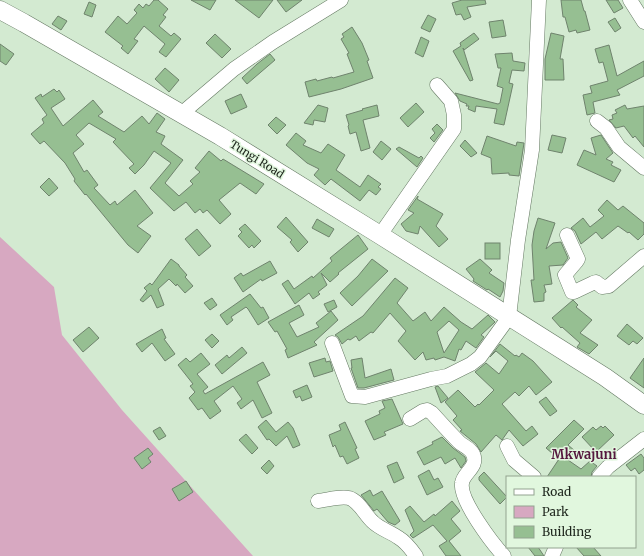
<svg xmlns="http://www.w3.org/2000/svg" width="644" height="556" font-family="Merriweather,serif">
  <rect width="100%" height="100%" fill="#d3ead1"/>
  <path fill="#d7a8c1" d="M 0,237 L 54,287 L 62,335 L 122,410 L 253,556 L 0,556 Z"/>
  <g fill="#96bf92" stroke="#6f836d" fill-rule="evenodd">
    <path d="M 154,0 L 158,0 L 168,9 L 163,15 L 166,17 L 159,26 L 171,36 L 174,33 L 181,39 L 166,57 L 159,52 L 165,44 L 144,26 L 134,39 L 138,41 L 128,54 L 121,48 L 123,46 L 105,32 L 118,16 L 127,24 L 137,13 L 134,10 L 139,4 L 143,8 L 146,4 L 149,6 Z"/>
    <path d="M 191,0 L 216,0 L 210,10 Z"/>
    <path d="M 235,0 L 273,0 L 259,18 Z"/>
    <path d="M 277,0 L 302,0 L 286,12 Z"/>
    <path d="M 462,0 L 485,0 L 486,4 L 467,7 L 471,17 L 464,20 L 461,14 L 456,15 L 452,3 Z"/>
    <path d="M 561,0 L 581,0 L 584,11 L 585,11 L 590,30 L 577,33 L 576,30 L 569,32 L 565,17 L 563,17 Z"/>
    <path d="M 606,0 L 618,0 L 623,8 L 614,13 Z"/>
    <path d="M 89,2 L 96,5 L 92,17 L 84,14 Z"/>
    <path d="M 428,15 L 436,19 L 430,32 L 421,28 Z"/>
    <path d="M 58,16 L 67,21 L 61,30 L 52,24 Z"/>
    <path d="M 615,18 L 621,28 L 615,32 L 608,22 Z"/>
    <path d="M 503,20 L 506,36 L 492,38 L 489,22 Z"/>
    <path d="M 352,27 L 362,43 L 369,60 L 367,61 L 373,78 L 341,89 L 309,97 L 305,82 L 316,79 L 317,81 L 332,77 L 333,78 L 354,72 L 347,54 L 349,53 L 341,39 L 344,37 L 342,34 Z"/>
    <path d="M 474,33 L 479,39 L 464,50 L 463,48 L 473,80 L 470,81 L 453,51 L 461,46 L 460,43 Z"/>
    <path d="M 551,33 L 564,36 L 560,59 L 563,59 L 564,80 L 545,80 L 545,59 Z"/>
    <path d="M 215,34 L 231,49 L 222,58 L 206,43 Z"/>
    <path d="M 421,37 L 429,41 L 423,57 L 415,53 Z"/>
    <path d="M 0,44 L 14,54 L 6,65 L 0,61 Z"/>
    <path d="M 609,45 L 617,76 L 644,61 L 644,76 L 617,90 L 620,95 L 593,102 L 595,113 L 587,115 L 583,95 L 592,93 L 590,86 L 608,81 L 603,62 L 599,63 L 595,49 Z"/>
    <path d="M 512,53 L 513,61 L 525,63 L 524,71 L 512,70 L 509,83 L 513,84 L 504,125 L 494,123 L 497,109 L 476,106 L 475,112 L 468,109 L 469,106 L 466,106 L 467,104 L 460,101 L 455,93 L 498,104 L 500,103 L 503,88 L 497,86 L 501,68 L 498,68 L 495,54 Z"/>
    <path d="M 270,54 L 275,60 L 247,84 L 242,78 L 257,64 Z"/>
    <path d="M 165,68 L 179,80 L 169,92 L 155,79 Z"/>
    <path d="M 54,89 L 57,92 L 59,90 L 65,99 L 51,108 L 63,126 L 93,100 L 103,112 L 98,116 L 124,132 L 142,116 L 149,124 L 157,113 L 165,119 L 156,132 L 165,136 L 161,144 L 183,160 L 165,183 L 179,196 L 193,184 L 190,181 L 200,172 L 195,168 L 209,151 L 221,161 L 223,159 L 264,184 L 256,194 L 240,183 L 219,200 L 231,214 L 220,224 L 207,210 L 203,213 L 200,209 L 195,213 L 186,202 L 174,211 L 150,188 L 171,163 L 154,151 L 144,165 L 135,174 L 129,168 L 134,164 L 113,142 L 116,139 L 89,123 L 76,135 L 84,144 L 73,153 L 84,172 L 87,170 L 98,185 L 94,188 L 110,205 L 115,201 L 117,205 L 135,190 L 153,213 L 137,226 L 151,236 L 138,253 L 128,245 L 86,194 L 85,195 L 74,181 L 75,179 L 65,163 L 44,141 L 40,144 L 31,134 L 44,123 L 42,119 L 47,115 L 35,98 L 41,94 L 42,97 Z"/>
    <path d="M 241,94 L 247,107 L 231,114 L 225,101 Z"/>
    <path d="M 416,103 L 424,112 L 408,127 L 400,118 Z"/>
    <path d="M 318,105 L 328,108 L 325,122 L 314,120 L 313,125 L 304,123 Z"/>
    <path d="M 377,105 L 379,116 L 363,120 L 370,148 L 361,151 L 356,132 L 350,134 L 348,126 L 349,125 L 346,115 L 363,110 L 362,109 Z"/>
    <path d="M 625,105 L 627,109 L 644,106 L 644,147 L 635,136 L 633,138 L 624,126 L 616,128 L 609,120 L 613,119 L 612,115 L 617,113 L 615,110 Z"/>
    <path d="M 276,117 L 286,125 L 277,134 L 268,125 Z"/>
    <path d="M 437,124 L 443,130 L 434,142 L 430,138 L 435,133 L 432,129 Z"/>
    <path d="M 296,133 L 306,141 L 303,145 L 321,153 L 328,144 L 345,155 L 336,170 L 360,187 L 368,175 L 381,184 L 378,187 L 381,189 L 376,195 L 369,190 L 360,201 L 331,179 L 325,185 L 314,175 L 319,169 L 307,163 L 286,145 Z"/>
    <path d="M 552,135 L 566,138 L 562,153 L 548,150 Z"/>
    <path d="M 601,135 L 613,153 L 606,159 L 613,162 L 611,165 L 621,170 L 614,182 L 577,165 L 584,150 L 596,155 L 591,138 Z"/>
    <path d="M 487,136 L 516,146 L 517,142 L 524,143 L 519,176 L 509,175 L 509,173 L 492,174 L 491,158 L 481,154 Z"/>
    <path d="M 465,140 L 477,153 L 471,157 L 460,146 Z"/>
    <path d="M 381,141 L 391,149 L 382,160 L 373,152 Z"/>
    <path d="M 399,147 L 419,158 L 421,156 L 423,158 L 417,167 L 396,149 Z"/>
    <path d="M 49,178 L 58,188 L 49,196 L 40,187 Z"/>
    <path d="M 418,196 L 418,197 L 417,199 L 443,214 L 436,226 L 448,239 L 439,247 L 420,226 L 418,234 L 406,231 L 401,224 L 414,213 L 408,210 Z"/>
    <path d="M 607,200 L 618,210 L 623,206 L 644,223 L 644,234 L 638,240 L 629,232 L 628,233 L 618,226 L 602,239 L 596,232 L 581,244 L 575,231 L 571,228 L 583,218 L 590,227 L 604,216 L 598,210 Z"/>
    <path d="M 286,217 L 308,242 L 298,252 L 290,242 L 292,240 L 277,227 Z"/>
    <path d="M 538,218 L 555,223 L 546,249 L 553,243 L 561,242 L 568,258 L 563,265 L 549,266 L 552,284 L 544,285 L 546,292 L 544,293 L 544,301 L 534,302 L 531,280 L 534,280 L 532,245 L 534,231 Z"/>
    <path d="M 317,219 L 334,229 L 329,237 L 312,228 Z"/>
    <path d="M 245,224 L 261,241 L 254,248 L 252,245 L 249,248 L 238,236 L 242,232 L 239,229 Z"/>
    <path d="M 197,229 L 211,246 L 199,256 L 185,239 Z"/>
    <path d="M 358,235 L 368,249 L 338,273 L 339,274 L 330,282 L 321,273 L 327,285 L 318,292 L 320,294 L 313,299 L 309,293 L 295,304 L 282,284 L 288,280 L 294,289 L 312,276 L 313,278 L 332,261 L 330,258 Z"/>
    <rect x="485" y="243" width="15" height="16"/>
    <path d="M 171,259 L 179,265 L 179,266 L 187,275 L 185,277 L 193,286 L 185,293 L 177,284 L 176,286 L 169,279 L 158,289 L 164,305 L 157,308 L 151,295 L 143,302 L 140,300 L 147,291 L 144,288 L 150,283 L 152,285 Z"/>
    <path d="M 372,259 L 388,271 L 352,306 L 340,293 L 358,276 Z"/>
    <path d="M 480,259 L 492,270 L 489,273 L 504,283 L 503,291 L 500,297 L 488,289 L 487,290 L 473,281 L 474,279 L 466,269 Z"/>
    <path d="M 270,261 L 277,273 L 262,281 L 261,279 L 243,292 L 234,278 L 241,273 L 243,276 Z"/>
    <path d="M 395,278 L 408,288 L 397,303 L 413,321 L 425,312 L 431,321 L 444,307 L 461,322 L 472,329 L 488,315 L 495,322 L 481,335 L 484,337 L 476,348 L 466,341 L 461,350 L 459,349 L 455,361 L 444,357 L 435,360 L 434,358 L 426,360 L 423,352 L 415,360 L 398,341 L 406,331 L 390,313 L 373,333 L 371,332 L 359,341 L 356,336 L 350,340 L 348,339 L 342,344 L 338,337 L 335,335 L 363,316 ZM 449,321 L 459,330 L 444,353 L 437,332 Z"/>
    <path d="M 250,294 L 261,308 L 263,307 L 269,318 L 258,325 L 248,309 L 246,307 L 231,317 L 233,320 L 227,325 L 220,315 Z"/>
    <path d="M 212,298 L 217,305 L 210,310 L 204,303 Z"/>
    <path d="M 334,300 L 337,307 L 328,312 L 324,304 Z"/>
    <path d="M 573,300 L 578,305 L 576,307 L 592,320 L 580,333 L 598,345 L 589,354 L 577,347 L 580,343 L 562,327 L 561,328 L 552,318 Z"/>
    <path d="M 299,305 L 304,315 L 289,323 L 297,337 L 319,327 L 316,323 L 331,311 L 338,320 L 314,342 L 317,345 L 288,358 L 285,350 L 287,349 L 277,331 L 275,332 L 268,322 Z"/>
    <path d="M 627,324 L 643,338 L 637,344 L 633,341 L 629,345 L 617,336 Z"/>
    <path d="M 89,327 L 99,338 L 83,352 L 73,340 Z"/>
    <path d="M 162,329 L 166,338 L 164,339 L 175,354 L 165,361 L 152,343 L 142,352 L 136,344 Z"/>
    <path d="M 212,334 L 219,341 L 212,348 L 205,340 Z"/>
    <path d="M 500,344 L 515,356 L 516,355 L 519,357 L 522,353 L 533,361 L 552,382 L 536,395 L 529,386 L 519,396 L 515,392 L 502,404 L 526,431 L 532,426 L 538,434 L 523,446 L 509,430 L 502,440 L 496,435 L 481,452 L 476,444 L 460,431 L 462,430 L 453,420 L 457,416 L 445,402 L 458,390 L 475,407 L 478,404 L 479,405 L 494,390 L 475,372 L 486,363 L 499,374 L 508,361 L 496,351 L 490,357 Z"/>
    <path d="M 242,347 L 247,353 L 222,374 L 215,365 L 227,355 L 229,358 Z"/>
    <path d="M 201,353 L 210,364 L 197,374 L 208,387 L 203,391 L 205,394 L 263,362 L 270,375 L 257,382 L 272,413 L 262,418 L 253,400 L 241,409 L 237,403 L 242,399 L 233,386 L 214,401 L 221,411 L 210,419 L 202,408 L 198,410 L 189,398 L 195,392 L 190,386 L 193,384 L 178,365 L 186,358 L 190,362 Z"/>
    <path d="M 325,358 L 326,362 L 330,361 L 333,371 L 314,377 L 309,363 Z"/>
    <path d="M 362,358 L 365,378 L 391,369 L 394,380 L 364,388 L 358,388 L 351,368 L 352,368 L 351,360 Z"/>
    <path d="M 644,358 L 644,388 L 630,378 Z"/>
    <path d="M 307,385 L 312,397 L 302,401 L 300,396 L 296,398 L 293,391 Z"/>
    <path d="M 438,386 L 448,398 L 441,403 L 435,387 Z"/>
    <path d="M 546,397 L 557,411 L 550,416 L 539,402 Z"/>
    <path d="M 392,399 L 403,424 L 384,432 L 386,435 L 374,440 L 365,421 L 380,414 L 379,411 L 385,408 L 382,401 Z"/>
    <path d="M 266,420 L 276,432 L 288,422 L 293,428 L 300,445 L 293,448 L 287,436 L 276,446 L 269,439 L 267,440 L 258,427 Z"/>
    <path d="M 574,420 L 584,429 L 568,445 L 575,451 L 568,460 L 581,469 L 590,461 L 597,466 L 592,472 L 591,477 L 547,477 L 559,459 L 546,448 Z"/>
    <path d="M 345,422 L 357,448 L 355,449 L 359,458 L 347,464 L 343,456 L 340,457 L 335,445 L 333,447 L 329,435 L 341,430 L 339,425 Z"/>
    <path d="M 601,426 L 603,428 L 605,426 L 614,435 L 596,452 L 582,437 L 593,427 L 596,430 Z"/>
    <path d="M 160,427 L 166,436 L 159,440 L 153,431 Z"/>
    <path d="M 246,434 L 258,448 L 252,454 L 239,440 Z"/>
    <path d="M 442,437 L 453,448 L 465,457 L 466,461 L 461,468 L 455,458 L 445,464 L 441,457 L 424,465 L 417,452 L 433,444 L 432,442 Z"/>
    <path d="M 148,448 L 153,454 L 148,458 L 151,462 L 142,469 L 134,458 Z"/>
    <path d="M 641,454 L 644,458 L 644,470 L 639,474 L 635,468 L 631,471 L 626,465 Z"/>
    <path d="M 269,460 L 274,466 L 267,474 L 261,468 Z"/>
    <path d="M 397,462 L 404,478 L 394,483 L 387,466 Z"/>
    <path d="M 429,470 L 434,480 L 438,478 L 443,487 L 427,495 L 418,476 Z"/>
    <path d="M 484,472 L 507,497 L 500,504 L 479,480 L 479,477 Z"/>
    <path d="M 186,481 L 193,492 L 179,501 L 172,489 Z"/>
    <path d="M 370,490 L 373,496 L 382,491 L 400,521 L 395,525 L 388,522 L 377,509 L 374,511 L 361,495 Z"/>
    <path d="M 452,501 L 460,511 L 451,519 L 461,531 L 449,541 L 461,556 L 446,556 L 439,546 L 447,541 L 433,525 L 413,538 L 410,535 L 414,531 L 405,510 L 410,506 L 424,522 L 434,514 L 435,516 Z"/>
    <path d="M 528,547 L 538,547 L 544,556 L 535,556 Z"/>
    <path d="M 576,547 L 593,547 L 601,556 L 584,556 Z"/>
  </g>
  <g fill="none" stroke-linecap="round" stroke-linejoin="round">
    <g stroke="#657963" stroke-width="15">
      <g id="minor">
        <path d="M 630,0 L 644,22"/>
        <path d="M 181,114 L 234,69 L 273,42 L 341,0"/>
        <path d="M 597,121 L 606,128 L 619,147 L 644,168"/>
        <path d="M 380,235 L 454,129 L 454,115 L 451,101 L 437,85"/>
        <path d="M 567,235 L 578,259 L 576,262 L 565,275 L 572,292 L 574,292 L 593,283 L 596,282 L 602,287 L 609,286 L 644,256"/>
        <path d="M 332,343 L 352,396 L 365,397 L 431,379 L 447,376 L 471,364 L 480,357 L 509,317 L 518,240 L 532,150 L 539,0"/>
        <path d="M 410,419 L 423,411 L 427,410 L 432,413 C 441,423 450,433 459,442 C 463,446 470,448 473,454 C 479,467 463,473 462,483 C 459,500 493,544 504,556"/>
        <path d="M 507,446 L 514,460 L 534,477"/>
        <path d="M 599,477 L 608,467 L 644,439"/>
        <path d="M 318,501 C 328,500 339,496 349,498 C 359,501 365,515 373,522 C 380,529 391,532 399,538 C 406,542 411,549 416,556"/>
        <path d="M 552,556 L 556,547"/>
      </g>
    </g>
    <g stroke="#657963" stroke-width="19">
      <path id="major" d="M 0,10 L 24,23 L 220,136 L 380,235 L 605,377 L 644,405"/>
    </g>
    <use href="#minor" stroke="#fff" stroke-width="14"/>
    <use href="#major" stroke="#fff" stroke-width="18"/>
  </g>
  <g text-anchor="middle" dominant-baseline="central" stroke-width="3" stroke-linejoin="round" paint-order="stroke">
    <g font-size="11" fill="#1d251c" stroke="#e1f7de">
      <text transform="translate(257 159) rotate(32)">Tungi Road</text>
    </g>
    <g font-size="13" font-weight="bold" fill="#55183e" stroke="#e1f7de">
      <text x="584" y="454">Mkwajuni</text>
    </g>
  </g>
  <rect x="506" y="476" width="130" height="72" fill="#e1f7de" stroke="#93a390"/>
  <rect x="514" y="489" width="20" height="6" fill="#ffffff" stroke="#93a390"/>
  <text x="542" y="496" font-size="12" fill="#1d251c">Road</text>
  <rect x="514" y="506" width="20" height="12" fill="#d7a8c1" stroke="#93a390"/>
  <text x="542" y="516" font-size="12" fill="#1d251c">Park</text>
  <rect x="514" y="526" width="20" height="12" fill="#96bf92" stroke="#93a390"/>
  <text x="542" y="536" font-size="12" fill="#1d251c">Building</text>
</svg>
